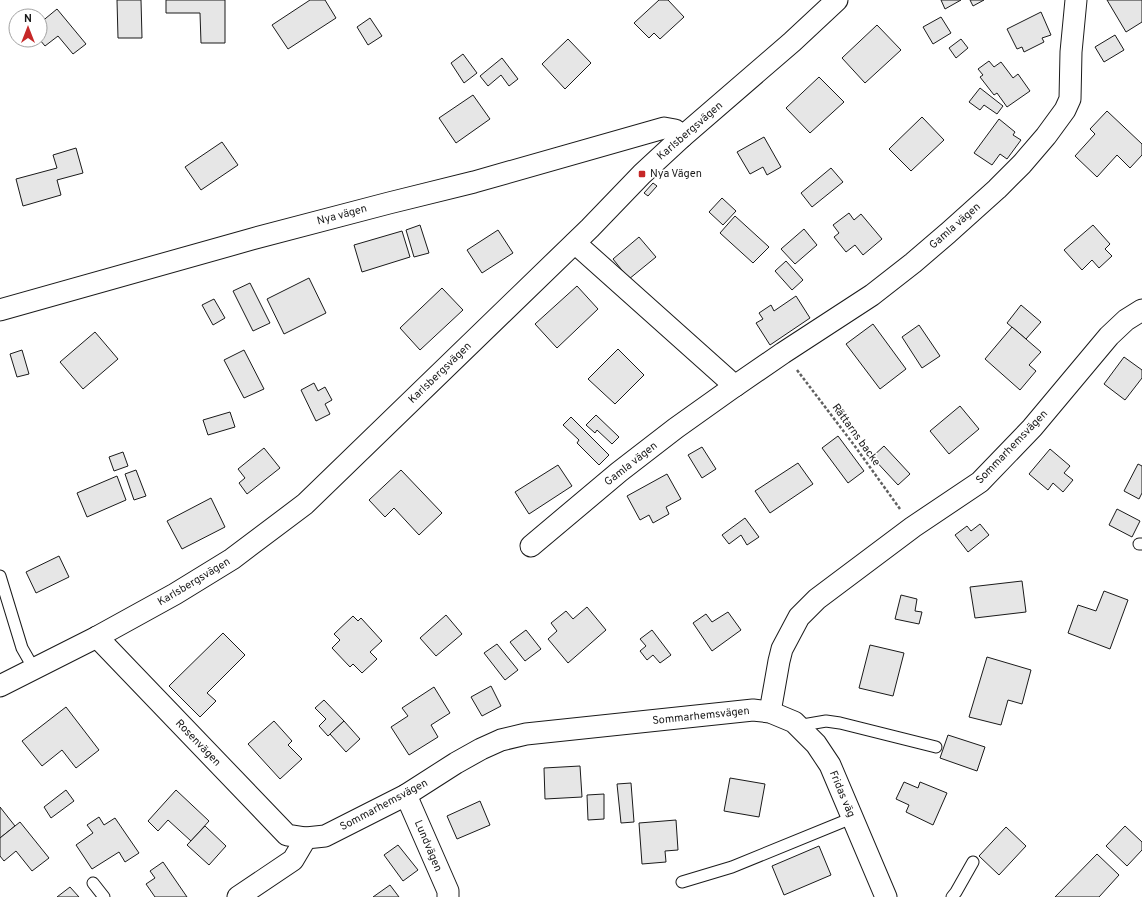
<svg xmlns="http://www.w3.org/2000/svg" width="1142" height="897" font-family="Overpass,sans-serif">
  <rect width="100%" height="100%" fill="#fff"/>
  <g fill="#e6e6e6" stroke="#1a1a1a">
    <path d="M 117,0 L 141,0 L 142,38 L 118,38 Z"/>
    <path d="M 166,0 L 225,0 L 225,43 L 201,43 L 200,13 L 166,13 Z"/>
    <path d="M 310,0 L 325,0 L 336,18 L 288,49 L 272,25 Z"/>
    <path d="M 659,0 L 668,0 L 684,17 L 660,39 L 654,33 L 649,38 L 634,23 Z"/>
    <path d="M 941,0 L 961,0 L 945,9 Z"/>
    <path d="M 970,0 L 984,0 L 973,6 Z"/>
    <path d="M 1107,0 L 1142,0 L 1142,22 L 1126,32 Z"/>
    <path d="M 57,9 L 86,44 L 73,54 L 58,36 L 45,46 L 40,40 L 40,23 Z"/>
    <path d="M 1041,12 L 1051,35 L 1042,38 L 1044,42 L 1024,52 L 1022,47 L 1017,49 L 1007,29 Z"/>
    <path d="M 941,17 L 951,33 L 933,44 L 923,27 Z"/>
    <path d="M 370,18 L 382,36 L 368,45 L 357,27 Z"/>
    <path d="M 877,25 L 901,50 L 865,83 L 842,58 Z"/>
    <path d="M 1115,35 L 1124,50 L 1104,62 L 1095,47 Z"/>
    <path d="M 568,39 L 591,63 L 565,89 L 542,64 Z"/>
    <path d="M 961,39 L 968,48 L 956,58 L 949,48 Z"/>
    <path d="M 463,54 L 477,73 L 464,83 L 451,63 Z"/>
    <path d="M 502,58 L 518,79 L 509,86 L 501,75 L 488,86 L 480,76 Z"/>
    <path d="M 989,61 L 994,67 L 1001,62 L 1013,78 L 1018,74 L 1030,91 L 1007,107 L 997,93 L 994,95 L 980,77 L 983,75 L 978,69 Z"/>
    <path d="M 819,77 L 844,102 L 810,133 L 786,108 Z"/>
    <path d="M 980,88 L 1003,106 L 997,114 L 984,105 L 980,110 L 969,102 Z"/>
    <path d="M 473,95 L 490,119 L 456,143 L 439,118 Z"/>
    <path d="M 1107,111 L 1142,144 L 1142,155 L 1130,168 L 1117,155 L 1097,177 L 1075,156 L 1095,134 L 1090,129 Z"/>
    <path d="M 922,117 L 944,140 L 911,171 L 889,149 Z"/>
    <path d="M 999,119 L 1015,132 L 1013,135 L 1021,140 L 1007,159 L 1000,154 L 992,165 L 974,153 Z"/>
    <path d="M 764,137 L 781,167 L 767,175 L 763,167 L 750,174 L 737,152 Z"/>
    <path d="M 222,142 L 238,165 L 201,190 L 185,167 Z"/>
    <path d="M 76,148 L 83,173 L 57,180 L 61,195 L 23,206 L 16,179 L 57,168 L 53,155 Z"/>
    <path d="M 831,168 L 843,182 L 812,207 L 801,193 Z"/>
    <path d="M 653,183 L 657,186 L 648,196 L 644,193 Z"/>
    <path d="M 722,198 L 736,211 L 723,225 L 709,212 Z"/>
    <path d="M 849,213 L 854,220 L 861,214 L 882,239 L 863,255 L 855,245 L 846,252 L 834,237 L 839,233 L 833,225 Z"/>
    <path d="M 735,216 L 769,247 L 753,263 L 720,233 Z"/>
    <path d="M 420,225 L 429,253 L 414,257 L 406,230 Z"/>
    <path d="M 1093,225 L 1110,244 L 1105,249 L 1112,256 L 1099,268 L 1092,260 L 1082,270 L 1064,250 Z"/>
    <path d="M 804,229 L 817,245 L 795,264 L 781,249 Z"/>
    <path d="M 498,230 L 513,253 L 482,273 L 467,250 Z"/>
    <path d="M 402,231 L 410,257 L 362,272 L 354,245 Z"/>
    <path d="M 639,237 L 656,257 L 629,279 L 613,259 Z"/>
    <path d="M 786,261 L 803,280 L 792,290 L 775,271 Z"/>
    <path d="M 309,278 L 326,313 L 284,334 L 267,299 Z"/>
    <path d="M 250,283 L 270,323 L 253,331 L 233,291 Z"/>
    <path d="M 577,286 L 598,309 L 557,348 L 535,324 Z"/>
    <path d="M 442,288 L 463,310 L 420,350 L 400,328 Z"/>
    <path d="M 796,296 L 810,318 L 770,345 L 756,323 L 763,319 L 759,313 L 771,305 L 774,311 Z"/>
    <path d="M 214,299 L 225,318 L 213,325 L 202,305 Z"/>
    <path d="M 1021,305 L 1041,322 L 1026,339 L 1007,323 Z"/>
    <path d="M 873,324 L 906,369 L 880,389 L 846,344 Z"/>
    <path d="M 919,325 L 940,356 L 922,368 L 902,337 Z"/>
    <path d="M 1012,327 L 1041,352 L 1029,365 L 1036,371 L 1020,390 L 985,359 Z"/>
    <path d="M 95,332 L 118,359 L 83,389 L 60,362 Z"/>
    <path d="M 618,349 L 644,375 L 615,404 L 588,379 Z"/>
    <path d="M 22,350 L 29,374 L 17,377 L 10,354 Z"/>
    <path d="M 244,350 L 264,389 L 244,398 L 224,360 Z"/>
    <path d="M 1124,357 L 1142,370 L 1142,378 L 1125,400 L 1104,384 Z"/>
    <path d="M 314,383 L 318,391 L 325,387 L 332,400 L 325,404 L 330,414 L 316,421 L 301,390 Z"/>
    <path d="M 960,406 L 979,429 L 949,454 L 930,431 Z"/>
    <path d="M 230,412 L 235,427 L 208,435 L 203,420 Z"/>
    <path d="M 596,415 L 619,437 L 612,444 L 597,430 L 595,433 L 586,425 Z"/>
    <path d="M 571,417 L 609,455 L 599,465 L 577,443 L 579,440 L 563,425 Z"/>
    <path d="M 838,436 L 864,471 L 848,483 L 822,448 Z"/>
    <path d="M 884,446 L 910,474 L 898,485 L 872,457 Z"/>
    <path d="M 702,447 L 716,469 L 702,478 L 688,455 Z"/>
    <path d="M 264,448 L 280,468 L 247,494 L 239,483 L 245,478 L 238,469 Z"/>
    <path d="M 1050,449 L 1070,466 L 1064,473 L 1073,480 L 1063,492 L 1053,483 L 1048,490 L 1029,474 Z"/>
    <path d="M 123,452 L 128,466 L 114,471 L 109,457 Z"/>
    <path d="M 798,463 L 813,484 L 770,513 L 755,491 Z"/>
    <path d="M 1138,464 L 1142,466 L 1142,493 L 1139,499 L 1124,491 Z"/>
    <path d="M 558,465 L 572,486 L 529,514 L 515,492 Z"/>
    <path d="M 136,470 L 146,496 L 134,500 L 125,474 Z"/>
    <path d="M 401,470 L 442,513 L 419,535 L 394,508 L 385,517 L 369,500 Z"/>
    <path d="M 667,474 L 681,499 L 666,507 L 669,514 L 653,523 L 649,515 L 640,520 L 627,496 Z"/>
    <path d="M 117,476 L 126,500 L 87,517 L 77,493 Z"/>
    <path d="M 211,498 L 225,527 L 182,549 L 167,521 Z"/>
    <path d="M 1117,509 L 1140,521 L 1132,537 L 1109,525 Z"/>
    <path d="M 745,518 L 759,537 L 747,545 L 741,535 L 729,544 L 722,535 Z"/>
    <path d="M 980,524 L 989,535 L 968,552 L 955,535 L 967,526 L 971,531 Z"/>
    <path d="M 59,556 L 69,577 L 36,593 L 26,572 Z"/>
    <path d="M 1022,581 L 1026,612 L 975,618 L 970,587 Z"/>
    <path d="M 1104,591 L 1128,600 L 1110,649 L 1068,633 L 1078,605 L 1096,611 Z"/>
    <path d="M 901,595 L 917,599 L 915,611 L 922,612 L 919,624 L 895,619 Z"/>
    <path d="M 587,607 L 606,630 L 568,663 L 548,639 L 557,631 L 551,623 L 566,611 L 573,619 Z"/>
    <path d="M 728,612 L 741,630 L 712,651 L 693,623 L 706,614 L 712,622 Z"/>
    <path d="M 446,615 L 462,634 L 436,656 L 420,638 Z"/>
    <path d="M 353,616 L 358,621 L 361,618 L 382,641 L 370,652 L 377,659 L 362,673 L 353,664 L 350,667 L 332,648 L 340,640 L 334,634 Z"/>
    <path d="M 526,630 L 541,649 L 525,661 L 510,642 Z"/>
    <path d="M 652,630 L 671,655 L 660,663 L 653,655 L 647,660 L 640,651 L 646,646 L 640,639 Z"/>
    <path d="M 223,633 L 245,655 L 207,693 L 216,701 L 200,717 L 169,686 Z"/>
    <path d="M 497,644 L 518,670 L 505,680 L 484,653 Z"/>
    <path d="M 870,645 L 904,653 L 893,696 L 859,688 Z"/>
    <path d="M 987,657 L 1031,670 L 1022,704 L 1008,700 L 1001,725 L 969,717 Z"/>
    <path d="M 491,686 L 501,706 L 482,716 L 471,697 Z"/>
    <path d="M 434,687 L 450,713 L 431,725 L 438,737 L 409,755 L 391,727 L 408,716 L 402,708 Z"/>
    <path d="M 324,700 L 344,721 L 328,736 L 319,726 L 326,719 L 315,708 Z"/>
    <path d="M 66,707 L 99,750 L 76,768 L 62,750 L 42,766 L 22,741 Z"/>
    <path d="M 274,721 L 292,741 L 288,745 L 302,759 L 280,779 L 248,744 Z"/>
    <path d="M 344,721 L 360,739 L 346,752 L 330,734 Z"/>
    <path d="M 948,735 L 985,747 L 977,771 L 940,758 Z"/>
    <path d="M 580,766 L 582,797 L 545,799 L 544,768 Z"/>
    <path d="M 730,778 L 765,784 L 759,817 L 724,811 Z"/>
    <path d="M 904,782 L 918,788 L 920,782 L 947,793 L 933,825 L 906,812 L 909,805 L 896,799 Z"/>
    <path d="M 631,783 L 634,822 L 621,823 L 617,784 Z"/>
    <path d="M 66,790 L 74,801 L 51,818 L 44,807 Z"/>
    <path d="M 176,790 L 209,821 L 191,841 L 168,820 L 158,831 L 148,821 Z"/>
    <path d="M 604,794 L 604,819 L 588,820 L 587,795 Z"/>
    <path d="M 480,801 L 490,825 L 457,839 L 447,816 Z"/>
    <path d="M 0,807 L 15,826 L 0,838 Z"/>
    <path d="M 99,817 L 104,825 L 115,818 L 139,853 L 125,862 L 119,852 L 92,869 L 76,845 L 93,833 L 87,825 Z"/>
    <path d="M 676,820 L 678,850 L 665,851 L 666,862 L 642,864 L 639,823 Z"/>
    <path d="M 20,822 L 49,858 L 32,871 L 16,851 L 4,861 L 0,856 L 0,838 Z"/>
    <path d="M 205,826 L 226,846 L 209,865 L 187,845 Z"/>
    <path d="M 1125,826 L 1142,842 L 1142,850 L 1127,866 L 1106,846 Z"/>
    <path d="M 1006,827 L 1026,846 L 999,875 L 979,856 Z"/>
    <path d="M 398,845 L 418,870 L 403,881 L 384,855 Z"/>
    <path d="M 819,846 L 831,875 L 784,895 L 772,866 Z"/>
    <path d="M 1097,854 L 1119,875 L 1099,897 L 1055,897 Z"/>
    <path d="M 163,862 L 187,897 L 155,897 L 146,884 L 155,878 L 150,871 Z"/>
    <path d="M 390,885 L 399,897 L 373,897 Z"/>
    <path d="M 70,887 L 79,897 L 57,897 Z"/>
  </g>
  <g fill="none" stroke-linecap="round" stroke-linejoin="round">
    <g stroke="#1a1a1a" stroke-width="13">
      <g id="service">
        <path d="M 1139,544 L 1142,544"/>
        <path d="M 0,576 L 22,648 L 34,669"/>
        <path d="M 797,726 L 826,721 L 840,723 L 936,747"/>
        <path d="M 682,882 L 732,867 L 852,818"/>
        <path d="M 93,883 L 104,897"/>
        <path d="M 952,897 L 956,892 L 973,862"/>
      </g>
    </g>
    <g stroke="#1a1a1a" stroke-width="23">
      <g id="minor">
        <path d="M 575,243 L 735,386 L 783,353 L 872,295 L 913,263 L 948,233 L 997,189 L 1022,164 L 1046,136 L 1065,110 L 1070,99 L 1071,52 L 1076,0"/>
        <path d="M 0,310 L 252,239 L 389,203 L 474,182 L 664,128 L 675,130 L 682,137"/>
        <path d="M 531,546 L 619,472 L 676,428 L 735,386"/>
        <path d="M 97,637 L 287,835 L 306,838"/>
        <path d="M 0,686 L 97,637 L 175,594 L 232,559 L 305,504 L 590,228 L 642,174 L 682,137 L 792,42 L 837,0"/>
        <path d="M 770,712 L 779,661 L 782,649 L 799,617 L 817,599 L 913,527 L 980,482 L 1032,428 L 1109,336 L 1126,320 L 1142,310"/>
        <path d="M 406,795 L 448,891 L 448,897"/>
        <path d="M 238,897 L 293,860 L 306,838 L 325,836 L 406,795 L 456,763 L 481,749 L 501,740 L 526,734 L 753,710 L 770,712 L 794,722 L 816,744 L 830,765 L 886,897"/>
      </g>
    </g>
    <path stroke="#5f5f5f" stroke-width="2.5" stroke-dasharray="3 2" stroke-linecap="butt" d="M 797,370 L 854,445 L 900,509"/>
    <use href="#service" stroke="#fff" stroke-width="11"/>
    <use href="#minor" stroke="#fff" stroke-width="21"/>
  </g>
  <rect fill="#c62828" stroke="#fff" stroke-width="1.5" x="638" y="170" width="8" height="8" rx="2"/>
  <g text-anchor="middle" dominant-baseline="central" stroke-width="3" stroke-linejoin="round" paint-order="stroke">
    <g font-size="11" fill="#1a1a1a" stroke="#fff">
      <text transform="translate(690 131) rotate(-41)">Karlsbergsvägen</text>
      <text transform="translate(342 215) rotate(-15)">Nya vägen</text>
      <text transform="translate(955 226) rotate(-41)">Gamla vägen</text>
      <text transform="translate(440 373) rotate(-44)">Karlsbergsvägen</text>
      <text transform="translate(856 435) rotate(54)">Rättarns backe</text>
      <text transform="translate(1012 447) rotate(-46)">Sommarhemsvägen</text>
      <text transform="translate(631 464) rotate(-38)">Gamla vägen</text>
      <text transform="translate(194 582) rotate(-31)">Karlsbergsvägen</text>
      <text transform="translate(701 716) rotate(-6)">Sommarhemsvägen</text>
      <text transform="translate(198 743) rotate(46)">Rosenvägen</text>
      <text transform="translate(842 794) rotate(67)">Fridas väg</text>
      <text transform="translate(384 805) rotate(-28)">Sommarhemsvägen</text>
      <text transform="translate(428 846) rotate(67)">Lundvägen</text>
    </g>
    <g font-size="11" fill="#1a1a1a" stroke="#fff" text-anchor="start">
      <text x="650" y="174">Nya Vägen</text>
    </g>
  </g>
  <g transform="translate(28 28)"><circle r="19" fill="#ffffff" stroke="#a3a3a3"/>
  <path d="M0-3L7 15L0 10L-7 15Z" fill="#c62828"/>
  <text y="-6" font-size="11" font-weight="bold" text-anchor="middle" fill="#1a1a1a">N</text>
  </g>
</svg>
